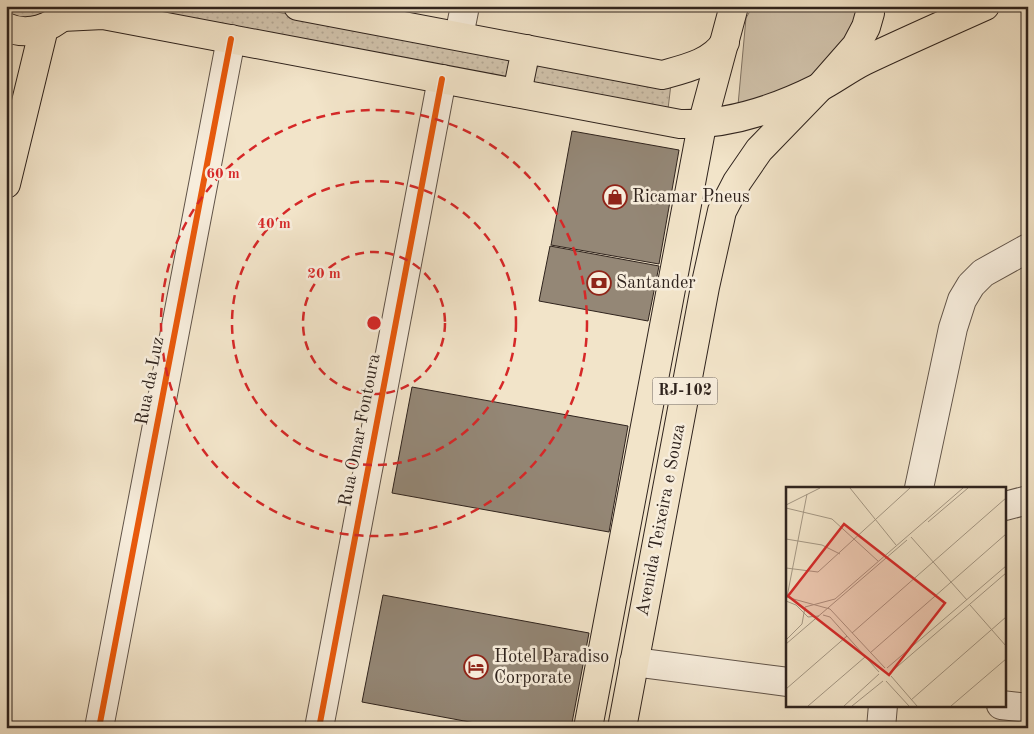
<svg xmlns="http://www.w3.org/2000/svg" width="1034" height="734" font-family="'Old Standard TT',serif">
  <defs>
    <pattern id="grass-dots" width="8" height="8" patternUnits="userSpaceOnUse" patternTransform="scale(1.25)"><rect width="8" height="8" fill="#d1c3ac"/><path d="M2 2h.1M6 6h.1" fill="none" stroke="#b4a794" stroke-width="1.8" stroke-linecap="round"/></pattern>
  </defs>
  <rect width="100%" height="100%" fill="#f2e4c9"/>
  <filter id="stains"><feTurbulence type="fractalNoise" baseFrequency=".004" numOctaves="4"/><feColorMatrix values="0 0 0 0 .2 0 0 0 0 .09 0 0 0 0 .02 0 0 0 .5 -.17"/></filter>
  <radialGradient id="worn" r=".72"><stop offset=".6" stop-color="#630" stop-opacity="0"/><stop offset="1" stop-color="#630" stop-opacity=".3"/></radialGradient>
  <g fill="url(#grass-dots)" stroke="#807364">
    <path d="M 6,6 L 54,6 C 40,19 23,22 6,13 Z"/>
    <path d="M 118,6 L 243,6 L 512,54 L 508,81 Z"/>
    <path d="M 537,55 L 671,84 L 668,109 L 529,85 Z"/>
  </g>
  <path fill="#d1c3ac" stroke="#807364" d="M 753,6 L 858,6 L 850,40 L 824,67 L 779,98 L 738,105 L 746,18 Z"/>
  <g fill="#948776" stroke="#2f231d">
    <path d="M 572,131 L 679,150 L 659,264 L 551,245 Z"/>
    <path d="M 550,246 L 659,266 L 648,321 L 539,301 Z"/>
    <path d="M 412,387 L 628,426 L 609,532 L 392,493 Z"/>
    <path d="M 383,595 L 589,633 L 571,728 L 502,728 L 362,702 Z"/>
  </g>
  <g fill="none" stroke-linecap="round" stroke-linejoin="round">
    <g stroke="#605348" stroke-width="30">
      <g id="minor">
        <path d="M 459,36 L 465,6"/>
        <path d="M 919,488 L 953,328 L 962,300 L 971,285 L 983,273 L 1028,248"/>
        <path d="M 1005,506 L 1028,500"/>
        <path d="M 634,662 L 788,682"/>
        <path d="M 1001,705 L 1028,708"/>
        <path d="M 99,728 L 231,39"/>
        <path d="M 319,728 L 442,79"/>
        <path d="M 881,728 L 883,705"/>
      </g>
    </g>
    <g stroke="#2f231d" stroke-width="30">
      <g id="major">
        <path d="M 298,6 L 662,75 C 684,69 713,63 725,42"/>
        <path d="M 62,17 L 103,15 L 680,124 C 728,125 776,109 818,88 C 834,80 848,69 864,61 C 904,42 945,24 985,6"/>
        <path d="M 6,27 C 23,35 43,31 58,20"/>
        <path d="M 517,93 L 526,49"/>
        <path d="M 6,184 L 44,28"/>
        <path d="M 588,728 L 702,125 L 734,6"/>
        <path d="M 622,728 L 705,287 L 722,211 L 737,182 L 759,150 L 820,87 L 856,46 L 866,27 L 870,13 L 870,6"/>
      </g>
    </g>
    <use href="#minor" stroke="#f7eddc" stroke-width="28"/>
    <use href="#major" stroke="#f2e4c9" stroke-width="28"/>
    <g stroke="#f7eddc" stroke-width="9">
      <g id="cycleway">
        <path d="M 99,728 L 231,39"/>
        <path d="M 319,728 L 442,79"/>
      </g>
    </g>
    <use href="#cycleway" stroke="#e8590c" stroke-width="6"/>
  </g>
  <g fill="none" stroke="#d62828" stroke-width="2.5" stroke-dasharray="9 6">
    <circle cx="374" cy="323" r="71"/>
    <circle cx="374" cy="323" r="142"/>
    <circle cx="374" cy="323" r="213"/>
  </g>
  <defs>
    <g id="shop-ring" transform="scale(1.25)"><circle r="9.5" fill="#f7eddc" stroke="#8f2418" stroke-width="1.5"/><path d="M-5-2.5h2.3a2.7 3.5 0 0 1 5.4 0H5L5.5 6h-11ZM-1.5-2.5h3a1.5 2.3 0 0 0-3 0Z" fill="#8f2418"/></g>
    <g id="bank-ring" transform="scale(1.25)"><circle r="9.5" fill="#f7eddc" stroke="#8f2418" stroke-width="1.5"/><path d="M-6-4H6V4H-6ZM0-2.3a2.3 2.3 0 1 0 0 4.6a2.3 2.3 0 1 0 0-4.6Z" fill="#8f2418"/></g>
    <g id="hotel-ring" transform="scale(1.25)"><circle r="9.5" fill="#f7eddc" stroke="#8f2418" stroke-width="1.5"/><path d="M-6-4.5h1.5V1H6V5H4.5V3h-9V5H-6ZM-4 0a1.8 1.8 0 1 1 3.6 0ZM.5 0V-2.5h3Q6-2.5 6 0Z" fill="#8f2418"/></g>
  </defs>
  <g fill-rule="evenodd">
    <use href="#shop-ring" x="615" y="197"/>
    <use href="#bank-ring" x="599" y="283"/>
    <use href="#hotel-ring" x="476" y="667"/>
  </g>
  <g text-anchor="middle" dominant-baseline="central" stroke-width="5" stroke-linejoin="round" paint-order="stroke">
    <rect fill="#f7eddc" stroke="#6b6056" stroke-width="1" x="652.5" y="377.5" width="65" height="27" rx="4"/>
    <g font-size="16" font-weight="bold" fill="#2f231d">
      <text x="685" y="391">RJ-102</text>
    </g>
    <g font-size="18" fill="#2f231d" stroke="#f7eddc" text-anchor="start">
      <text x="632" y="197">Ricamar Pneus</text>
      <text x="616" y="283">Santander</text>
      <text x="494" y="657">Hotel Paradiso<tspan x="494" dy="21">Corporate</tspan></text>
    </g>
    <g font-size="18" fill="#2f231d" stroke="#f7eddc">
      <text transform="translate(150 381) rotate(-79)">Rua da Luz</text>
      <text transform="translate(360 430) rotate(-79)">Rua Omar Fontoura</text>
      <text transform="translate(661 520) rotate(-79)">Avenida Teixeira e Souza</text>
    </g>
  </g>
  <g transform="translate(786 487)">
    <rect width="220" height="220" fill="#f2e4c9"/>
    <path fill="none" stroke="#a49784" stroke-width="1" d="M 64,1 L 110,58M 0,18 L 34,1M 0,21 L 46,32 L 92,74M 142,35 L 182,1M 125,50 L 181,113M 0,52 L 36,58 L 54,67M 0,81 L 32,85 L 124,1M 0,110 L 44,122 L 99,181M 1,110 L 21,7M 0,114 L 10,118 L 22,130 L 33,129M 184,118 L 220,159M 37,128 L 44,130 L 93,185M 66,146 L 220,11M 0,153 L 16,137 L 19,120 L 49,112 L 177,1M 0,157 L 121,53M 84,166 L 220,47M 101,181 L 220,79M 105,185 L 220,86M 105,189 L 131,219M 100,194 L 123,219M 0,202 L 61,149M 125,213 L 220,130M 22,219 L 79,170M 58,219 L 93,187M 66,219 L 97,194M 165,219 L 220,172"/>
    <path fill="#d62828" fill-opacity="0.15" stroke="#d62828" stroke-width="2.5" d="M 58,37 L 159,116 L 103,188 L 2,109 Z"/>
    <rect width="220" height="220" fill="none" stroke="#2f231d" stroke-width="2.5"/>
  </g>
  <circle cx="374" cy="323" r="8" fill="#d62828" stroke="#f7eddc" stroke-width="2.5"/>
  <g font-size="15" text-anchor="middle" font-weight="bold" fill="#d62828" stroke="#f7eddc" stroke-width="5" stroke-linejoin="round" paint-order="stroke">
    <text x="223" y="178">60 m</text>
    <text x="274" y="228">40 m</text>
    <text x="324" y="278">20 m</text>
  </g>
  <rect width="1034" height="734" fill="none" stroke="#f2e4c9" stroke-width="25"/>
  <rect x="8" y="8" width="1019" height="719" fill="none" stroke="#2f231d" stroke-width="2.5"/>
  <rect x="12" y="12" width="1009" height="709" fill="none" stroke="#2f231d"/>
  <rect width="100%" height="100%" filter="url(#stains)"/>
  <rect width="100%" height="100%" fill="url(#worn)"/>
</svg>
